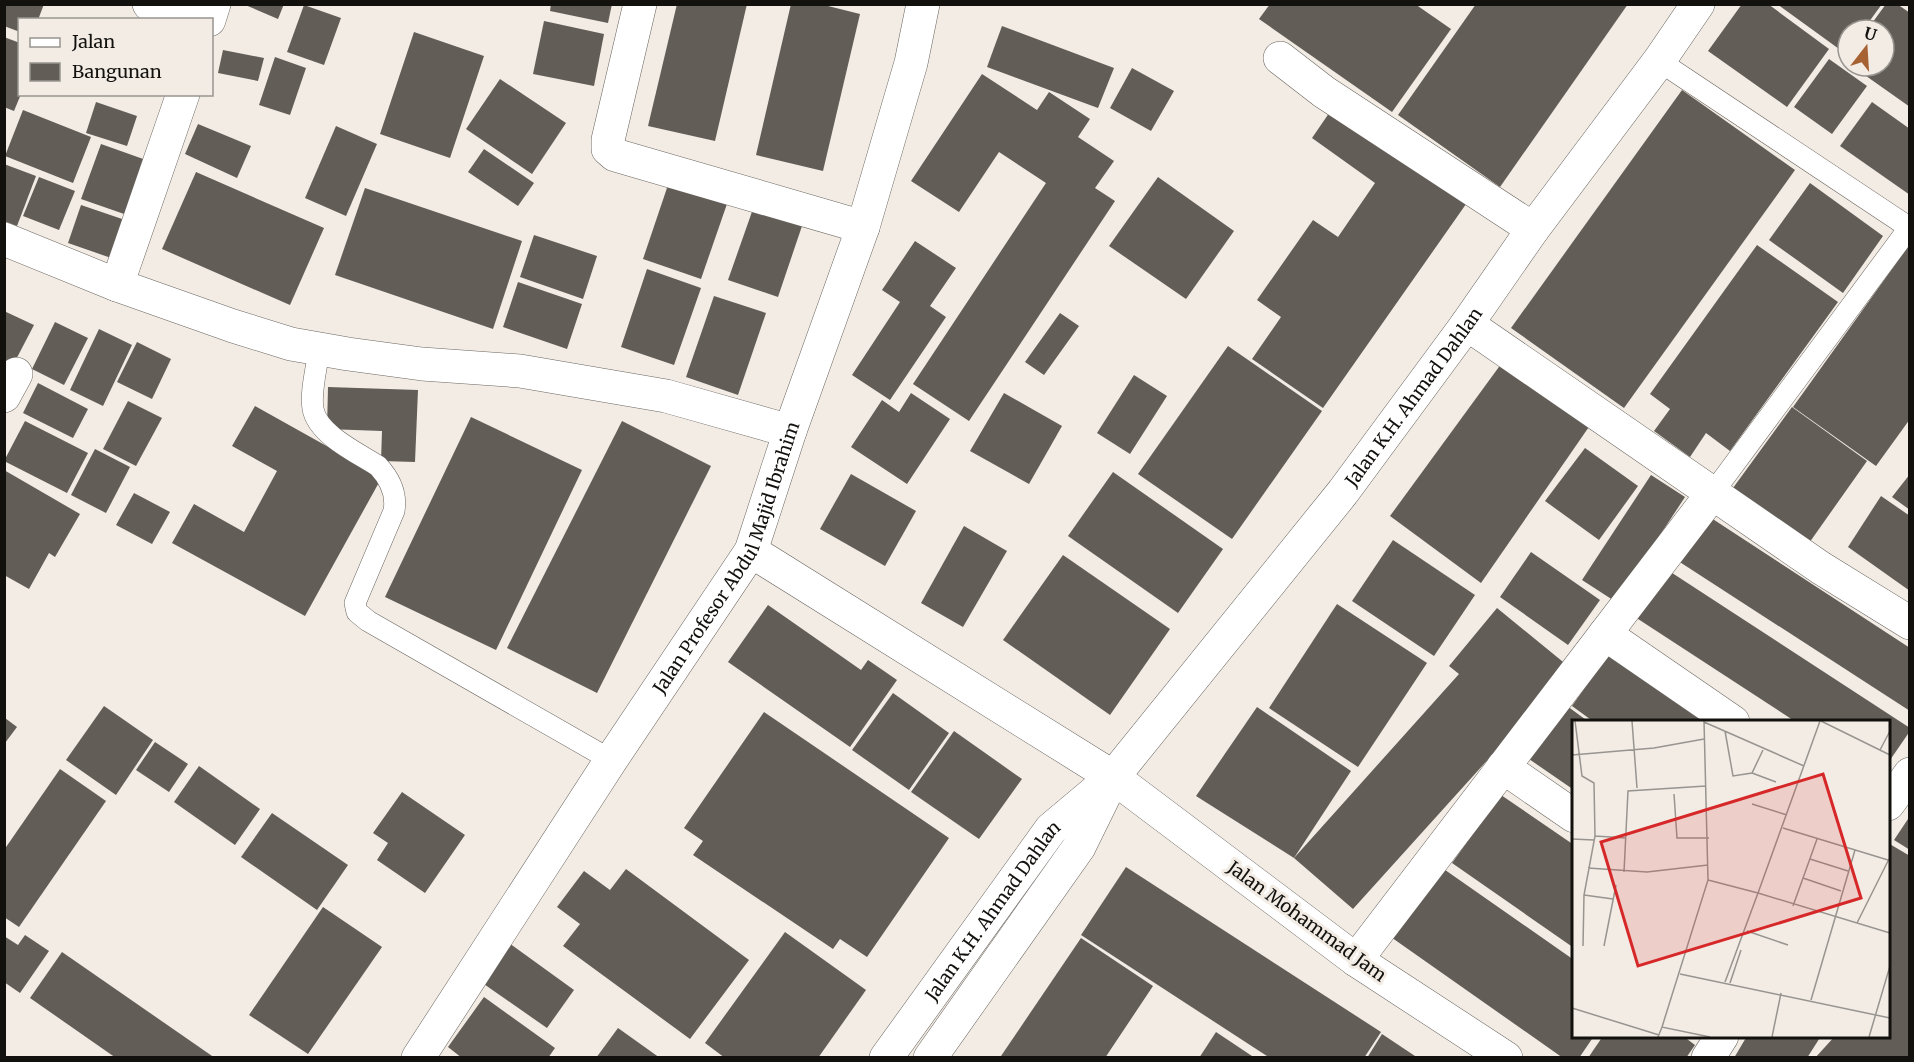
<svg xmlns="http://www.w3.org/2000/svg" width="1914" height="1062" font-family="Merriweather,serif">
  <rect width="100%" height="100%" fill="#f2ece5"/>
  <g fill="#625d57">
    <path d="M 4,4 L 44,4 L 38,20 L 20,20 L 20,32 L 4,26 Z"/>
    <path d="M 243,4 L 284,4 L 278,19 Z"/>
    <path d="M 551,4 L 612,4 L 608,23 L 550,11 Z"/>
    <path d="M 677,4 L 747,4 L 715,141 L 648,126 Z"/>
    <path d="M 791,4 L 820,4 L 860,14 L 823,171 L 756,155 Z"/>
    <path d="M 1270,4 L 1415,4 L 1451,29 L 1392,112 L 1259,19 Z"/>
    <path d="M 1476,4 L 1628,4 L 1500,187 L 1398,115 Z"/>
    <path d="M 1742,4 L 1768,4 L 1829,49 L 1787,107 L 1708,51 Z"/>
    <path d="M 1777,4 L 1882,4 L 1863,30 L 1848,30 L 1848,51 L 1846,54 Z"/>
    <path d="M 1886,4 L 1897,4 L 1910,13 L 1910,107 L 1852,66 L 1884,66 L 1884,30 L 1867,30 Z"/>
    <path d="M 304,5 L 341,18 L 324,65 L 287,52 Z"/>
    <path d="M 544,21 L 604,34 L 594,86 L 533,74 Z"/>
    <path d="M 1002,26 L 1114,68 L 1098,108 L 987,67 Z"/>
    <path d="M 414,32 L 484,56 L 450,158 L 380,134 Z"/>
    <path d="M 4,37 L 20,43 L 21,94 L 14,111 L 4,107 Z"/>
    <path d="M 223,50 L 264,58 L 258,81 L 218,73 Z"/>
    <path d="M 275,57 L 306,68 L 290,115 L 259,105 Z"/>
    <path d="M 1829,59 L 1867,86 L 1832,134 L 1794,107 Z"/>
    <path d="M 1132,68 L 1174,91 L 1151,131 L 1110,108 Z"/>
    <path d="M 982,74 L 1037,110 L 1049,92 L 1090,119 L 1078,137 L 1114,161 L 1095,188 L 1115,201 L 969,421 L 913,384 L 1046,183 L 999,152 L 959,212 L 911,181 Z"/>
    <path d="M 500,79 L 566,123 L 532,174 L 466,129 Z"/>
    <path d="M 1682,90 L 1795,170 L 1624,408 L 1511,328 Z"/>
    <path d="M 96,102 L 137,116 L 127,146 L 86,133 Z"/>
    <path d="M 1872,102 L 1910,129 L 1910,195 L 1840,146 Z"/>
    <path d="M 1336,103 L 1471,197 L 1323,408 L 1252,359 L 1281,317 L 1257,300 L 1313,220 L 1338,237 L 1375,183 L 1312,138 Z"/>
    <path d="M 23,110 L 91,137 L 73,183 L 5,156 Z"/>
    <path d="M 198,124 L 251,146 L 237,178 L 185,154 Z"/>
    <path d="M 336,126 L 377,144 L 346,216 L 305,198 Z"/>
    <path d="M 101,144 L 146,160 L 127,215 L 81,199 Z"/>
    <path d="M 484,149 L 534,183 L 518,206 L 468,172 Z"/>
    <path d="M 4,164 L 36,176 L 17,226 L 4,221 Z"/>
    <path d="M 196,172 L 324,228 L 290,305 L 162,249 Z"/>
    <path d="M 39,177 L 75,191 L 59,230 L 23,216 Z"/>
    <path d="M 1158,177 L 1234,231 L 1186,299 L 1109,246 Z"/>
    <path d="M 669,182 L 728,201 L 701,279 L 643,259 Z"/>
    <path d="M 1810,183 L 1883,236 L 1843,293 L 1769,240 Z"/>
    <path d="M 365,188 L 522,241 L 493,329 L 335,275 Z"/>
    <path d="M 81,205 L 128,221 L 114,259 L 68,243 Z"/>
    <path d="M 754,206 L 803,223 L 778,297 L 728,280 Z"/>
    <path d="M 534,235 L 597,256 L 583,299 L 520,277 Z"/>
    <path d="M 915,241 L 956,268 L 930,306 L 946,317 L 890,400 L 852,375 L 900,302 L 882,290 Z"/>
    <path d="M 1910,244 L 1910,419 L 1876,466 L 1793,407 Z"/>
    <path d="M 1757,245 L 1838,302 L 1730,451 L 1706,433 L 1690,457 L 1654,431 L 1670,409 L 1650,394 Z"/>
    <path d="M 647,269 L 701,288 L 674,365 L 621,347 Z"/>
    <path d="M 518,282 L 582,304 L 567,349 L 503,327 Z"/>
    <path d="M 714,296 L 766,313 L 738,395 L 686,377 Z"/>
    <path d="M 4,311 L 34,325 L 10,371 L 4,368 Z"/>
    <path d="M 1060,313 L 1079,326 L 1044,375 L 1025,362 Z"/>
    <path d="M 55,322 L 88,338 L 64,385 L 32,369 Z"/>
    <path d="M 99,329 L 132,345 L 103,406 L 70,390 Z"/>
    <path d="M 137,342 L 171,359 L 152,399 L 117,382 Z"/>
    <path d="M 1228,346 L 1322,411 L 1232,539 L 1138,474 Z"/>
    <path d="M 1504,360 L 1593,421 L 1481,583 L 1390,516 Z"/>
    <path d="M 1134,375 L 1167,396 L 1130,454 L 1097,433 Z"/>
    <path d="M 38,383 L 88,409 L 73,438 L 23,413 Z"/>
    <path d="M 328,387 L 418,390 L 415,462 L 381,461 L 382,431 L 327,429 Z"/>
    <path d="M 911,393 L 950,419 L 907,484 L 851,447 L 882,400 L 899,412 Z"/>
    <path d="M 1004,393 L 1062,426 L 1029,484 L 970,451 Z"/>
    <path d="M 128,401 L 162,418 L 136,466 L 103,449 Z"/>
    <path d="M 255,406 L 382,477 L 305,616 L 172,543 L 194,504 L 244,532 L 277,471 L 232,446 Z"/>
    <path d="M 1792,407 L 1867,461 L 1802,553 L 1725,499 Z"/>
    <path d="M 471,417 L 582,470 L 496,650 L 385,597 Z"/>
    <path d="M 25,421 L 88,453 L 67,493 L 4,461 Z"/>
    <path d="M 622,421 L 711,466 L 597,693 L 507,648 Z"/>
    <path d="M 1585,448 L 1638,486 L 1599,540 L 1545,501 Z"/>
    <path d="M 95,449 L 130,467 L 106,513 L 71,495 Z"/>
    <path d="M 4,470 L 80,514 L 55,557 L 49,553 L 29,589 L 4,575 Z"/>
    <path d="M 1113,472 L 1223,549 L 1178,613 L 1068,536 Z"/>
    <path d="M 851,474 L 916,511 L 885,566 L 820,529 Z"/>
    <path d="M 1910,474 L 1910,510 L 1892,497 Z"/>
    <path d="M 1651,475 L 1685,497 L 1616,602 L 1582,580 Z"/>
    <path d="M 134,493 L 170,512 L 152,544 L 116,525 Z"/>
    <path d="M 1881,496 L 1910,516 L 1910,591 L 1848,547 Z"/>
    <path d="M 1702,512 L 1910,648 L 1910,711 L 1672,557 Z"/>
    <path d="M 964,526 L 1007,551 L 963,627 L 921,603 Z"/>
    <path d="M 1393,540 L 1475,595 L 1434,656 L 1352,601 Z"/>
    <path d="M 1531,552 L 1600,600 L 1568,645 L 1500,597 Z"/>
    <path d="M 1063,555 L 1170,629 L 1110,715 L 1003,640 Z"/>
    <path d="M 1666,569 L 1910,728 L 1910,731 L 1888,763 L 1888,722 L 1796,722 L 1635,617 Z"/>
    <path d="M 1337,604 L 1427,663 L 1358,767 L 1269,708 Z"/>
    <path d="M 768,605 L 861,670 L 868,660 L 897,680 L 850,747 L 728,662 Z"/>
    <path d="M 1497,608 L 1568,666 L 1520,724 L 1353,909 L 1294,858 L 1459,674 L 1449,666 Z"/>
    <path d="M 1615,645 L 1724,722 L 1594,722 L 1572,706 Z"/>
    <path d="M 893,693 L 949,733 L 909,790 L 852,750 Z"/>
    <path d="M 104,706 L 153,740 L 116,795 L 66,760 Z"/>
    <path d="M 1567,706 L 1589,722 L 1574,722 L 1574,790 L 1529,759 Z"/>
    <path d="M 1257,707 L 1351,771 L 1294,858 L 1196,796 Z"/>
    <path d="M 764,712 L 949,838 L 867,957 L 840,939 L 833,949 L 693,855 L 703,841 L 684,828 Z"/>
    <path d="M 5,718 L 17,727 L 5,743 Z"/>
    <path d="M 954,731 L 1022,779 L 979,839 L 911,792 Z"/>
    <path d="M 155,742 L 188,764 L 169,792 L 136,770 Z"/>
    <path d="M 199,766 L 260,809 L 235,845 L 174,802 Z"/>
    <path d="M 60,769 L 106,801 L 19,927 L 4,917 L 4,850 Z"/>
    <path d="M 402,792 L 465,835 L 425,893 L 377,860 L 388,843 L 373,833 Z"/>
    <path d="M 1501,795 L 1574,845 L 1574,948 L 1452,863 Z"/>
    <path d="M 272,813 L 348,865 L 317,910 L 241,857 Z"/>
    <path d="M 1910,816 L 1910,850 L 1894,840 Z"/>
    <path d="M 1888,843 L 1910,856 L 1910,1058 L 1815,1058 L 1835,1036 L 1888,1036 Z"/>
    <path d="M 1438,865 L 1574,960 L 1574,1036 L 1594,1036 L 1579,1058 L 1563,1058 L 1388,935 Z"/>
    <path d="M 1126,867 L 1381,1032 L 1364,1058 L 1270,1058 L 1081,935 Z"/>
    <path d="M 626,869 L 749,960 L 690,1039 L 563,946 L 580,924 L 557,907 L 584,871 L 610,890 Z"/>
    <path d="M 323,907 L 382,947 L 308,1054 L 249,1015 Z"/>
    <path d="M 785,932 L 866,990 L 818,1058 L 725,1058 L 705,1043 Z"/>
    <path d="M 25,935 L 49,951 L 20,993 L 4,982 L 4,936 L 18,945 Z"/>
    <path d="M 1081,938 L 1153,986 L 1105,1058 L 1003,1058 L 1001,1056 Z"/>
    <path d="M 509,943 L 574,990 L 547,1028 L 481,982 Z"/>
    <path d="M 62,952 L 215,1058 L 116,1058 L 30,998 Z"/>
    <path d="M 484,997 L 555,1048 L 548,1058 L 462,1058 L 448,1047 Z"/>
    <path d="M 618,1028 L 660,1058 L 596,1058 Z"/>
    <path d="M 1216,1032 L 1255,1058 L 1199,1058 Z"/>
    <path d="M 1382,1034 L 1418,1058 L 1367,1058 Z"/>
    <path d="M 1603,1036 L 1683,1036 L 1695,1045 L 1686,1058 L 1588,1058 Z"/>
    <path d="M 1747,1036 L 1821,1036 L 1807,1058 L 1734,1058 Z"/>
  </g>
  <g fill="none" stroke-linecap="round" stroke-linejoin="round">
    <g stroke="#6b6660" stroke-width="22">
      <g id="lane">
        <path d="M 1659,61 L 1910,228"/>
        <path d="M 319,349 C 317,368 310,391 313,409 C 318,435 358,453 378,466 C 390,479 397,494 394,511 L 355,603 L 357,612 L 368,621 L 611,760"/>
        <path d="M 1712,494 L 1909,228"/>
      </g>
    </g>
    <g stroke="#6b6660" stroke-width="34">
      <g id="street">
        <path d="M 149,4 L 188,20"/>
        <path d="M 640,4 L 608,140 L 608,149 L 615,155 L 863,227"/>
        <path d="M 209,20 L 214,4"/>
        <path d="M 1280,58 L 1324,92 L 1533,229"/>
        <path d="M 4,239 L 117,285 L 233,326 L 291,344 L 348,354 L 422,364 L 520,371 L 666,396 L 790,431"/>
        <path d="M 117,285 L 183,94"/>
        <path d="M 1467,324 L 1821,568 L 1910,623"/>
        <path d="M 4,396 L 16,374"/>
        <path d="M 751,551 L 1113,777"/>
        <path d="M 1605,634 L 1733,722"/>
        <path d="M 1503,767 L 1574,816"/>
        <path d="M 1888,804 L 1910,774"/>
        <path d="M 1356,960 L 1712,494"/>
        <path id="s1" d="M 418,1058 L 611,760 L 751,551 L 790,431 L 863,227 L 911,63 L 923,4"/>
        <path id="s2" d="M 886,1058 L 1051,829 L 1113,777"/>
        <path d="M 930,1058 L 1079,847 L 1107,790"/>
        <path d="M 1708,1058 L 1722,1036"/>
      </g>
    </g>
    <g stroke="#6b6660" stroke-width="34">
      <g id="secondary">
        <path id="s3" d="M 1506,1058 L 1356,960 L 1113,777 L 1343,492 L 1467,324 L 1533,229 L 1659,61 L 1698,4"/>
      </g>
    </g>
    <use href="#lane" stroke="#fff" stroke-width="21"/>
    <use href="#street" stroke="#fff" stroke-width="33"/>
    <use href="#secondary" stroke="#fff" stroke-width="33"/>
  </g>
  <g text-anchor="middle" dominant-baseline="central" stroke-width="6" stroke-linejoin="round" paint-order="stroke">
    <g font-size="18" fill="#12110e" stroke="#f2ece5">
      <text stroke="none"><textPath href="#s3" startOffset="968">Jalan K.H. Ahmad Dahlan</textPath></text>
      <text stroke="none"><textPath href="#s1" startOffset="590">Jalan Profesor Abdul Majid Ibrahim</textPath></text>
      <text stroke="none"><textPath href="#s2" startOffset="182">Jalan K.H. Ahmad Dahlan</textPath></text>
      <text transform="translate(1307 921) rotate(36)">Jalan Mohammad Jam</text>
    </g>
  </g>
  <g transform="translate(1572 720)">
    <rect width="318" height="318" fill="#f2ece5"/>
    <path fill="none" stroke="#98948f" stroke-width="1.5" d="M 3,1 L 10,56 L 22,63 L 23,116 L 12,175 L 11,226M 60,1 L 65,68M 248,1 L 186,173 L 318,213M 249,1 L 318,35M 132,2 L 232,46M 153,11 L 161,56 L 180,53 L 191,30M 308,30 L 318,11M 0,35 L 82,28 L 132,19M 180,53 L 204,62M 102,74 L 105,118 L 137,118M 180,84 L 215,95M 211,108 L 316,140M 23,116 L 54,118M 0,119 L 22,120M 238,139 L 276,151M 16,148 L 75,152 L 136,145M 52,152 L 56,71 L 134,66M 231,158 L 269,171M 136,160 L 186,173M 12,175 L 41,179M 221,186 L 245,119M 285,203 L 317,139M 175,211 L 216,225M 32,226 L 44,165M 108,254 L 318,298M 153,262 L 186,173M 158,263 L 169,230M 239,280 L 283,130M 0,288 L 87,315M 90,307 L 136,160 L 132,1M 86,317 L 90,307 L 138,317M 200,317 L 209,273M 297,317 L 318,246"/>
    <path fill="#d62828" fill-opacity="0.15" stroke="#d62828" stroke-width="3" d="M 251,54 L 289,178 L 66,246 L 29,122 Z"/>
    <rect width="318" height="318" fill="none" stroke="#12110e" stroke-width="3"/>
  </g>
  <rect width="1914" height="1062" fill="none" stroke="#12110e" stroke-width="12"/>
  <rect x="18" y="18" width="195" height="78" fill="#f2ece5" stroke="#98948f" stroke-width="1.5"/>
  <rect x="30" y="38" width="30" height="9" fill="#ffffff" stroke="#98948f" stroke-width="1.5"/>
  <text x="72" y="48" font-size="18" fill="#12110e">Jalan</text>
  <rect x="30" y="63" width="30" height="18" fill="#625d57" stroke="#98948f" stroke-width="1.5"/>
  <text x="72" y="78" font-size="18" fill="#12110e">Bangunan</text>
  <g transform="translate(1866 48) rotate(17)"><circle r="28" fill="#f2ece5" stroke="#98948f" stroke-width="1.5"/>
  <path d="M0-4.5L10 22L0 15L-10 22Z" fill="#a66232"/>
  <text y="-9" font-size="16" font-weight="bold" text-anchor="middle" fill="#12110e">U</text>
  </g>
</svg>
